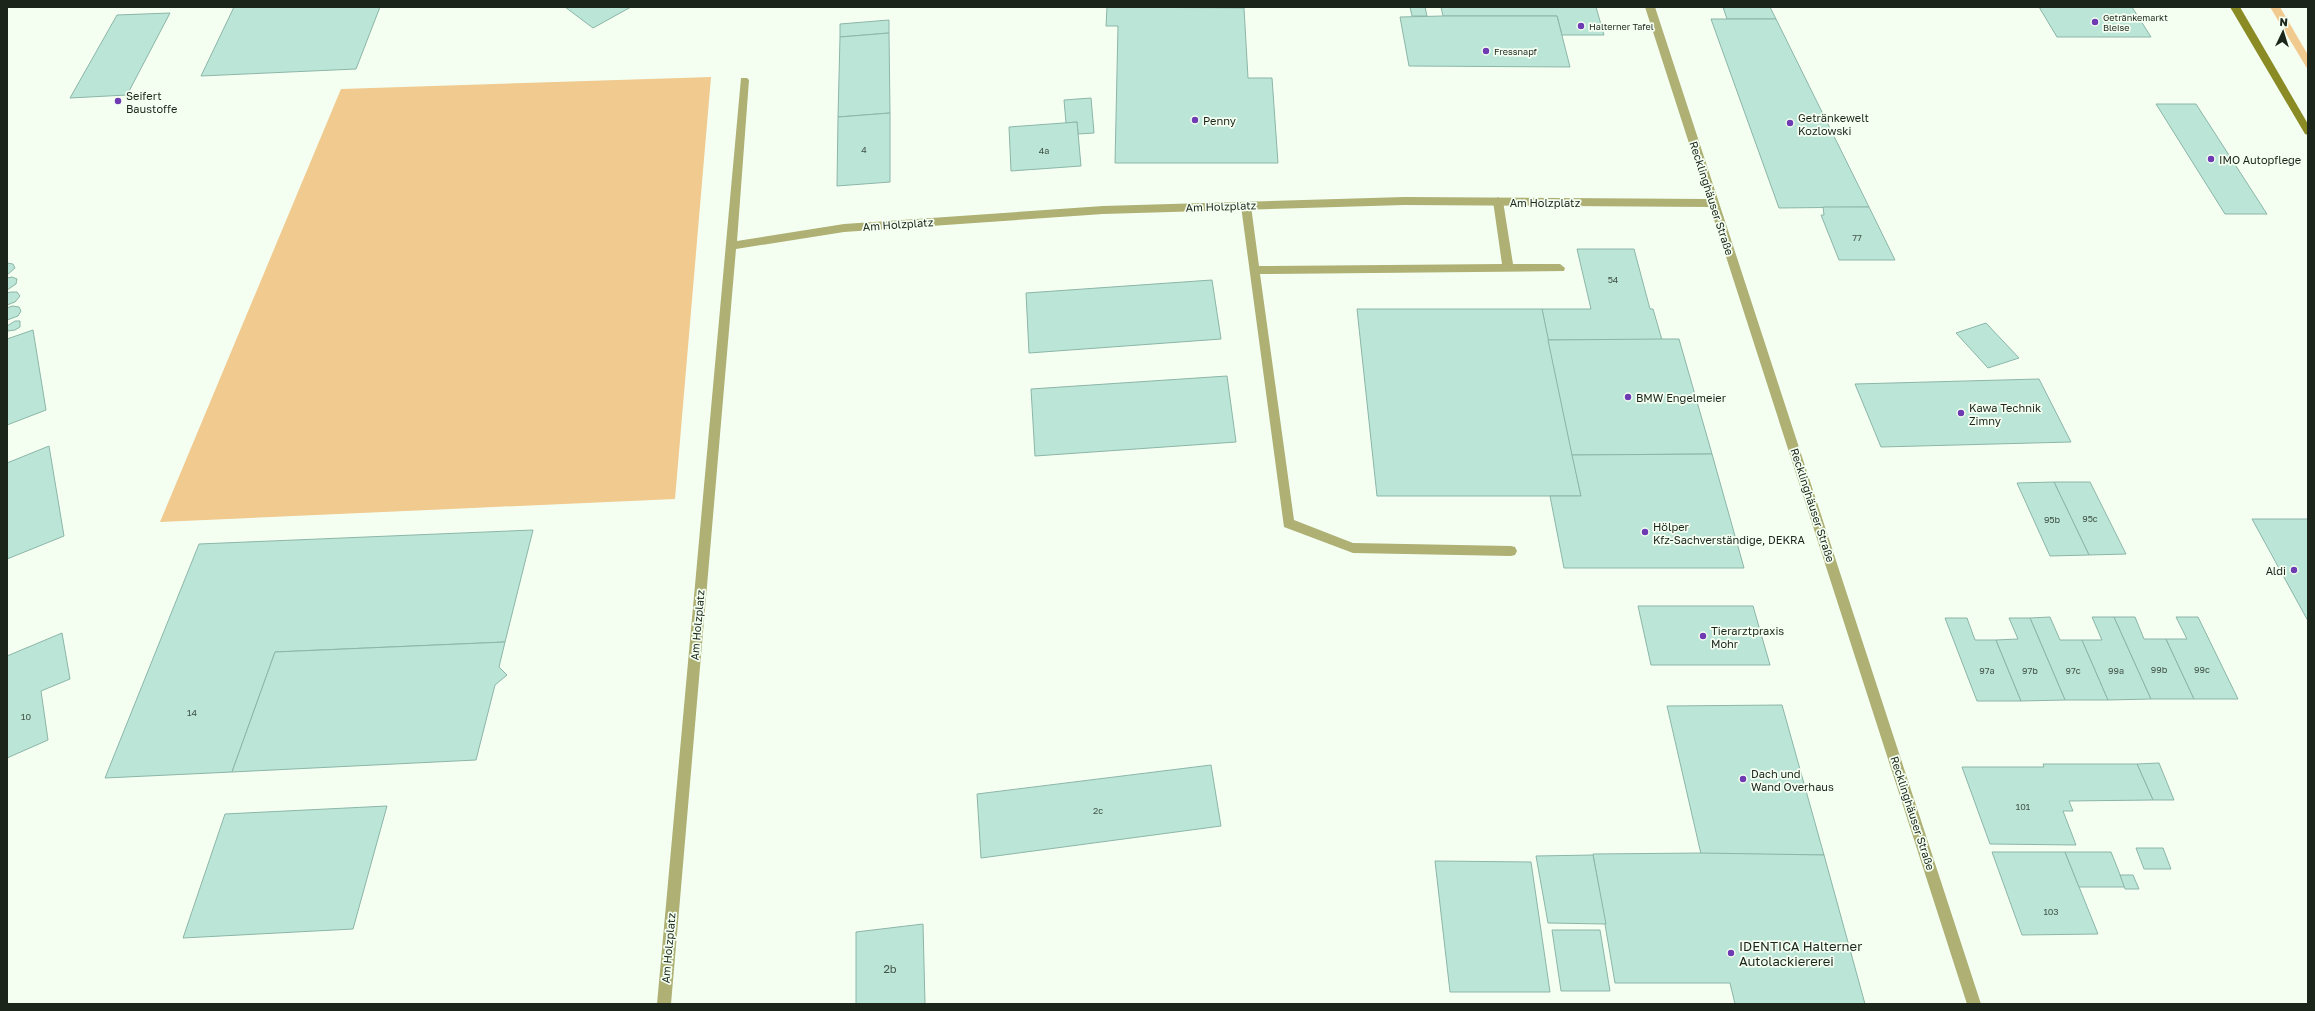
<svg xmlns="http://www.w3.org/2000/svg" width="2315" height="1011" font-family="'Golos Text',sans-serif">
  <rect width="100%" height="100%" fill="#f4fff2"/>
  <g fill="#f0ca8f">
    <path d="M 2270,7 L 2280,7 L 2308,55 L 2308,70 Z"/>
    <path d="M 711,77 L 675,499 L 160,522 L 341,89 Z"/>
  </g>
  <g fill="#bae5d7" stroke="#8cb6a8">
    <path d="M 234,7 L 380,7 L 356,69 L 201,76 Z"/>
    <path d="M 565,7 L 631,7 L 593,28 Z"/>
    <path d="M 1107,7 L 1244,8 L 1248,78 L 1272,78 L 1278,163 L 1115,163 L 1118,26 L 1106,26 Z"/>
    <path d="M 1410,7 L 1425,7 L 1427,16 L 1412,16 Z"/>
    <path d="M 1441,7 L 1596,7 L 1604,35 L 1562,35 L 1557,16 L 1443,16 Z"/>
    <path d="M 1723,7 L 1770,7 L 1776,19 L 1727,19 Z"/>
    <path d="M 2039,7 L 2132,7 L 2151,37 L 2057,37 Z"/>
    <path d="M 170,13 L 127,95 L 70,98 L 117,15 Z"/>
    <path d="M 1443,16 L 1557,16 L 1570,67 L 1409,66 L 1400,17 Z"/>
    <path d="M 1711,19 L 1776,19 L 1869,207 L 1779,208 Z"/>
    <path d="M 889,20 L 889,33 L 840,37 L 840,24 Z"/>
    <path d="M 889,33 L 890,113 L 838,117 L 840,37 Z"/>
    <path d="M 1091,98 L 1094,133 L 1078,134 L 1077,122 L 1066,123 L 1064,100 Z"/>
    <path d="M 2156,104 L 2196,104 L 2267,214 L 2225,214 Z"/>
    <path d="M 890,113 L 890,182 L 837,186 L 838,117 Z"/>
    <path d="M 1077,122 L 1081,166 L 1011,171 L 1009,127 Z"/>
    <path d="M 1823,207 L 1869,207 L 1895,260 L 1839,260 L 1821,215 L 1824,215 Z"/>
    <path d="M 1577,249 L 1634,249 L 1650,309 L 1653,309 L 1662,340 L 1548,340 L 1542,309 L 1591,309 Z"/>
    <path d="M 7,263 L 13,264 L 15,268 L 7,275 Z"/>
    <path d="M 7,278 L 12,277 L 17,279 L 16,284 L 7,290 Z"/>
    <path d="M 1212,280 L 1221,339 L 1029,353 L 1026,293 Z"/>
    <path d="M 11,292 L 17,292 L 20,296 L 15,302 L 7,305 L 7,293 Z"/>
    <path d="M 12,306 L 19,307 L 21,311 L 18,316 L 7,320 L 7,308 Z"/>
    <path d="M 1357,309 L 1542,309 L 1581,496 L 1377,496 Z"/>
    <path d="M 15,321 L 20,321 L 20,327 L 15,330 L 8,331 L 7,326 Z"/>
    <path d="M 1986,323 L 2019,358 L 1988,368 L 1956,333 Z"/>
    <path d="M 33,330 L 46,410 L 7,425 L 7,339 Z"/>
    <path d="M 1662,339 L 1679,339 L 1712,454 L 1572,455 L 1548,340 Z"/>
    <path d="M 1227,376 L 1236,442 L 1035,456 L 1031,389 Z"/>
    <path d="M 2039,379 L 2071,442 L 1881,447 L 1855,384 Z"/>
    <path d="M 49,446 L 64,536 L 7,559 L 7,463 Z"/>
    <path d="M 1712,454 L 1744,568 L 1564,568 L 1550,496 L 1581,496 L 1572,455 Z"/>
    <path d="M 2054,482 L 2090,482 L 2126,554 L 2089,555 Z"/>
    <path d="M 2054,482 L 2089,555 L 2050,556 L 2017,483 Z"/>
    <path d="M 2252,519 L 2308,519 L 2308,621 Z"/>
    <path d="M 533,530 L 505,642 L 275,652 L 232,772 L 105,778 L 199,544 Z"/>
    <path d="M 1638,606 L 1753,606 L 1770,665 L 1651,665 Z"/>
    <path d="M 2050,617 L 2060,640 L 2082,640 L 2108,700 L 2065,700 L 2030,618 Z"/>
    <path d="M 2092,617 L 2114,617 L 2151,699 L 2108,700 L 2082,640 L 2102,640 Z"/>
    <path d="M 2114,617 L 2135,617 L 2144,639 L 2166,639 L 2194,699 L 2151,699 Z"/>
    <path d="M 2176,617 L 2198,617 L 2238,699 L 2194,699 L 2166,639 L 2187,639 Z"/>
    <path d="M 1945,618 L 1967,618 L 1975,640 L 1996,640 L 2021,701 L 1977,701 Z"/>
    <path d="M 2009,618 L 2030,618 L 2065,700 L 2021,701 L 1996,640 L 2018,639 Z"/>
    <path d="M 62,633 L 70,679 L 41,691 L 48,740 L 7,758 L 7,656 Z"/>
    <path d="M 505,642 L 499,667 L 507,675 L 495,685 L 476,760 L 232,772 L 275,652 Z"/>
    <path d="M 1782,705 L 1824,855 L 1701,854 L 1667,706 Z"/>
    <path d="M 2159,763 L 2174,800 L 2153,800 L 2137,764 Z"/>
    <path d="M 2043,764 L 2137,764 L 2153,800 L 2069,801 L 2073,811 L 2063,811 L 2076,845 L 1990,844 L 1962,767 L 2044,767 Z"/>
    <path d="M 1211,765 L 1221,826 L 981,858 L 977,794 Z"/>
    <path d="M 387,806 L 353,929 L 183,938 L 225,814 Z"/>
    <path d="M 2136,848 L 2163,848 L 2171,869 L 2144,869 Z"/>
    <path d="M 1992,852 L 2065,852 L 2098,934 L 2022,935 Z"/>
    <path d="M 2065,852 L 2111,852 L 2125,887 L 2079,887 Z"/>
    <path d="M 1700,853 L 1824,855 L 1865,1004 L 1735,1004 L 1730,983 L 1615,983 L 1593,854 Z"/>
    <path d="M 1593,855 L 1606,924 L 1548,923 L 1536,856 Z"/>
    <path d="M 1435,861 L 1531,862 L 1550,992 L 1450,992 Z"/>
    <path d="M 2120,875 L 2133,875 L 2139,889 L 2125,889 Z"/>
    <path d="M 923,924 L 925,1004 L 856,1004 L 856,932 Z"/>
    <path d="M 1552,930 L 1600,930 L 1610,991 L 1561,991 Z"/>
  </g>
  <g fill="none" stroke-linecap="round" stroke-linejoin="round">
    <path fill="#aeb074" fill-rule="evenodd" d="M 1498,197 L 1503,201 L 1513,264 L 1560,264 L 1565,268 L 1564,271 L 1260,274 L 1294,520 L 1353,543 L 1511,546 L 1515,547 L 1517,551 L 1515,555 L 1511,556 L 1353,553 L 1284,527 L 1241,206 L 1242,203 L 1246,202 L 1251,206 L 1259,266 L 1502,264 L 1493,201 Z"/>
    <path fill="#aeb074" fill-rule="evenodd" d="M 1645,7 L 1655,7 L 1981,1004 L 1967,1004 L 1710,207 L 1404,205 L 1103,214 L 844,232 L 736,249 L 671,1004 L 657,1004 L 741,78 L 747,78 L 749,80 L 737,241 L 844,224 L 1103,206 L 1404,197 L 1707,199 Z"/>
    <path fill="#8a8b24" fill-rule="evenodd" d="M 2230,7 L 2240,7 L 2308,124 L 2308,135 L 2305,134 Z"/>
  </g>
  <g fill="#6e3bb2" stroke="#f4fff2" stroke-width="1.5">
    <circle cx="2095" cy="22" r="4"/>
    <circle cx="1581" cy="26" r="4"/>
    <circle cx="1486" cy="51" r="4"/>
    <circle cx="118" cy="101" r="4"/>
    <circle cx="1195" cy="120" r="4"/>
    <circle cx="1790" cy="123" r="4"/>
    <circle cx="2211" cy="159" r="4"/>
    <circle cx="1628" cy="397" r="4"/>
    <circle cx="1961" cy="413" r="4"/>
    <circle cx="1645" cy="532" r="4"/>
    <circle cx="2294" cy="570" r="4"/>
    <circle cx="1703" cy="636" r="4"/>
    <circle cx="1743" cy="779" r="4"/>
    <circle cx="1731" cy="953" r="4"/>
  </g>
  <g text-anchor="middle" dominant-baseline="central" stroke-width="3.5" stroke-linejoin="round" paint-order="stroke">
    <g font-size="9" fill="#1c251a" stroke="#f4fff2" text-anchor="start">
      <text x="2103" y="17">Getränkemarkt<tspan x="2103" dy="10">Bleise</tspan></text>
      <text x="1589" y="26">Halterner Tafel</text>
      <text x="1494" y="51">Fressnapf</text>
    </g>
    <g font-size="9" fill="#445549">
      <text x="864" y="149">4</text>
      <text x="1044" y="150">4a</text>
      <text x="1857" y="237">77</text>
      <text x="1613" y="279">54</text>
      <text x="2090" y="518">95c</text>
      <text x="2052" y="519">95b</text>
      <text x="2159" y="669">99b</text>
      <text x="2202" y="669">99c</text>
      <text x="1987" y="670">97a</text>
      <text x="2030" y="670">97b</text>
      <text x="2073" y="670">97c</text>
      <text x="2116" y="670">99a</text>
      <text x="192" y="712">14</text>
      <text x="26" y="716">10</text>
      <text x="2023" y="806">101</text>
      <text x="1098" y="810">2c</text>
      <text x="2051" y="911">103</text>
    </g>
    <g font-size="11" fill="#1c251a" stroke="#f4fff2" text-anchor="start">
      <text x="126" y="95">Seifert<tspan x="126" dy="13">Baustoffe</tspan></text>
      <text x="1798" y="117">Getränkewelt<tspan x="1798" dy="13">Kozlowski</tspan></text>
      <text x="1203" y="120">Penny</text>
      <text x="2219" y="159">IMO Autopflege</text>
      <text x="1636" y="397">BMW Engelmeier</text>
      <text x="1969" y="407">Kawa Technik<tspan x="1969" dy="13">Zimny</tspan></text>
      <text x="1653" y="526">Hölper<tspan x="1653" dy="13">Kfz-Sachverständige, DEKRA</tspan></text>
      <text x="2286" y="570" text-anchor="end">Aldi</text>
      <text x="1711" y="630">Tierarztpraxis<tspan x="1711" dy="13">Mohr</tspan></text>
      <text x="1751" y="773">Dach und<tspan x="1751" dy="13">Wand Overhaus</tspan></text>
    </g>
    <g font-size="11" fill="#1c251a" stroke="#f4fff2">
      <text transform="translate(1712 198) rotate(72)">Recklinghäuser Straße</text>
      <text x="1545" y="202">Am Holzplatz</text>
      <text transform="translate(1221 206) rotate(-2)">Am Holzplatz</text>
      <text transform="translate(898 224) rotate(-4)">Am Holzplatz</text>
      <text transform="translate(1813 505) rotate(72)">Recklinghäuser Straße</text>
      <text transform="translate(697 625) rotate(-85)">Am Holzplatz</text>
      <text transform="translate(1913 813) rotate(72)">Recklinghäuser Straße</text>
      <text transform="translate(668 948) rotate(-85)">Am Holzplatz</text>
    </g>
    <g font-size="11" fill="#445549">
      <text x="890" y="968">2b</text>
    </g>
    <g font-size="13" fill="#1c251a" stroke="#f4fff2" text-anchor="start">
      <text x="1739" y="946">IDENTICA Halterner<tspan x="1739" dy="15">Autolackiererei</tspan></text>
    </g>
  </g>
  <rect width="2315" height="1011" fill="none" stroke="#1c251a" stroke-width="16"/>
  <g transform="translate(2283 32) rotate(4)" stroke="#f4fff2" stroke-width="3" paint-order="stroke">
  <path d="M0-3L7 15L0 10L-7 15Z" fill="#1c251a"/>
  <text y="-6" font-size="11" font-weight="bold" text-anchor="middle" fill="#1c251a">N</text>
  </g>
</svg>
